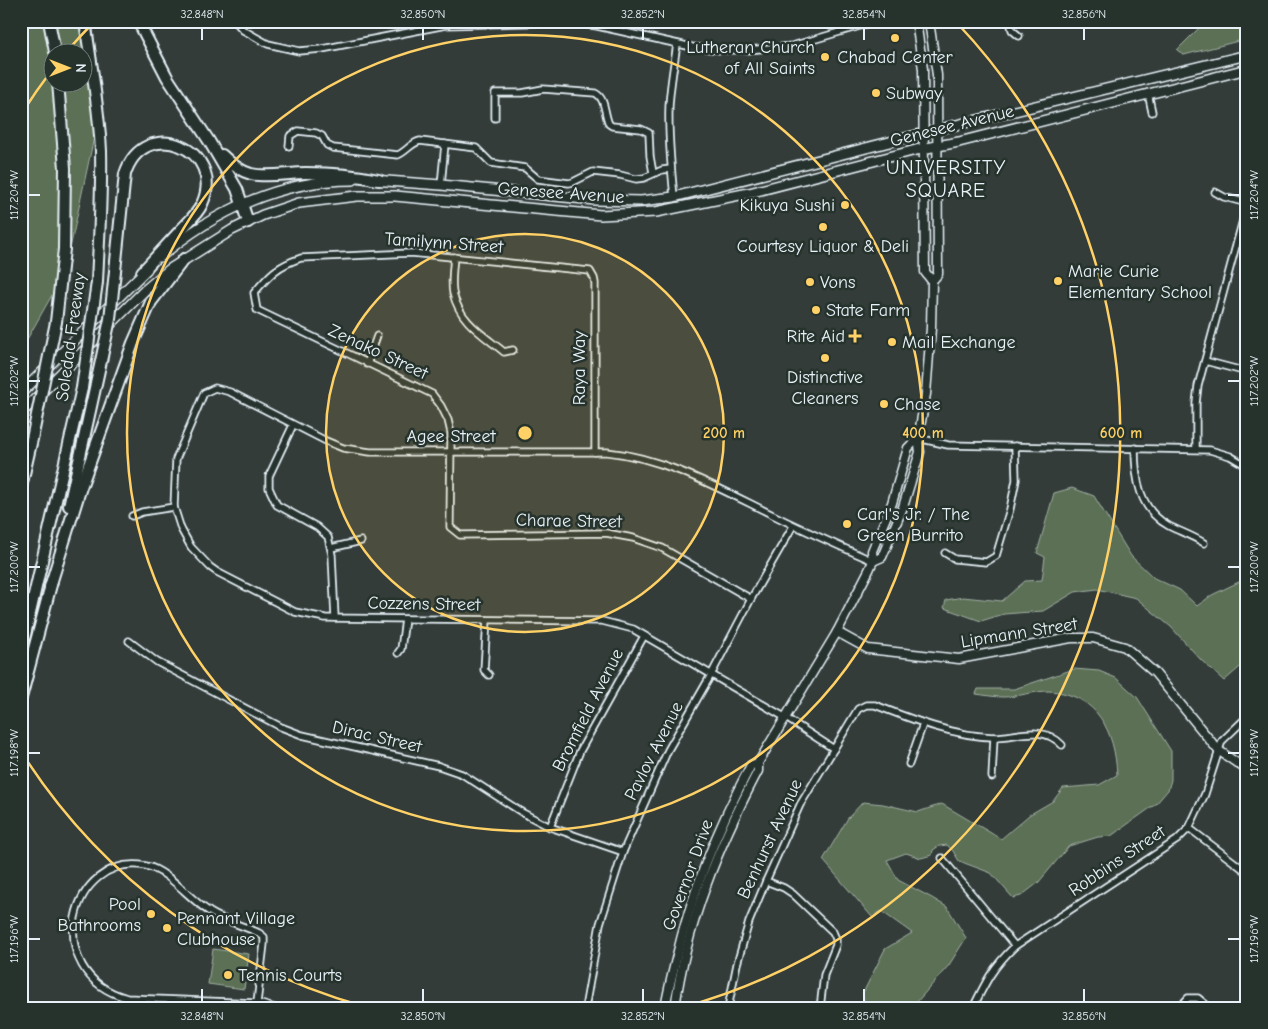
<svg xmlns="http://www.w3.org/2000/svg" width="1268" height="1029" font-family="'Comic Neue',sans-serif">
  <rect width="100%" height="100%" fill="#333c39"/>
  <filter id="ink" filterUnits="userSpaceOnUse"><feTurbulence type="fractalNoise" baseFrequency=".02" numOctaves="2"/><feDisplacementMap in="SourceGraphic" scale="10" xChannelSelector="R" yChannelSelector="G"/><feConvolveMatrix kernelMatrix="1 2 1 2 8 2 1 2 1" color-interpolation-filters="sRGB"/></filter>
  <g filter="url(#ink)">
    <g fill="#5c7054" stroke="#a2b0a6" fill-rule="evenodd">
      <path d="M 21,21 L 92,21 L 102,100 L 65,272 L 21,350 ZM 52,52 L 82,52 L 82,82 L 52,82 Z"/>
      <path d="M 1206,21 L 1247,21 L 1246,39 L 1184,55 L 1177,50 Z"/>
      <path d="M 1072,488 L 1094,496 L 1131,556 L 1154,578 L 1180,590 L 1197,606 L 1212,595 L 1247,578 L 1247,661 L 1224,681 L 1201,660 L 1171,627 L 1136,598 L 1097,589 L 1075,592 L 1043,611 L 1004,614 L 981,621 L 944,608 L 946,600 L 963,597 L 1002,601 L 1025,581 L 1042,580 L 1045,557 L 1037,553 L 1054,493 Z"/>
      <path d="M 1074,669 L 1099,671 L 1116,678 L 1137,697 L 1171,751 L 1171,780 L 1168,790 L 1156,804 L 1111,836 L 1098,837 L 1069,846 L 1038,883 L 1021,896 L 1013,898 L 991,873 L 959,861 L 953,851 L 947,845 L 939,846 L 933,850 L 932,855 L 921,858 L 906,853 L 887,860 L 898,880 L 932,898 L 947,907 L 966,938 L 949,965 L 916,1003 L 916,1008 L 865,1008 L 863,993 L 885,949 L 912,933 L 881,911 L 872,917 L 823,860 L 848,818 L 863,802 L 883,804 L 918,812 L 942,804 L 1001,839 L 1029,815 L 1053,801 L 1063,788 L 1099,785 L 1117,775 C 1115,731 1097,694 1049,691 C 1034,691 1018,697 1003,697 C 994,697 984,695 976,694 L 978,689 L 1014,689 Z"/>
      <path d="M 213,949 L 249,954 L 244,989 L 208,984 Z"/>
    </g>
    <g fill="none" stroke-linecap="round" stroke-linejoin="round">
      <g stroke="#e8f1f8" stroke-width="9">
        <g id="street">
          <path d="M 235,21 L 243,30 L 268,44 L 299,51 L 322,49 L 446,25 L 567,22 L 597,26 L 692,47 L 720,50 L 748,50 L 792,46 L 877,21"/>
          <path d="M 1010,21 L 1012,30 L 1019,36"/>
          <path d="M 1148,93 L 1152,112"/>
          <path d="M 495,118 L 495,93 L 522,93 L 543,89 L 595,93 C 606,98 604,114 609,124 L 612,126 L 641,129 L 649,133 L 650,156 L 653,173"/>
          <path d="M 289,146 L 290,136 L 298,131 L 316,133 L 322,136 L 327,145 L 333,148 L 398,155 C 407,151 411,143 420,141 L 476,148 L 491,163 L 525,168 L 538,179 L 569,183 L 573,182 L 593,172 L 620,175 L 636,179 L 644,178 L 662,170 L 671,169"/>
          <path d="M 441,185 L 445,144"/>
          <path d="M 1215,192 L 1224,197 L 1247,203"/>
          <path d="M 674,197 C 671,167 668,137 669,107 C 670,86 674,65 677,44"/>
          <path d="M 454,257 C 453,268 451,282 453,293 C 460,322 482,334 504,352 L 513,350"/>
          <path d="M 1205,361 L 1247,372"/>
          <path d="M 367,364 L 377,336"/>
          <path d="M 293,425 L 269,476 L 269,488 L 277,505 L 317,527 L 328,537 L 332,555 L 335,618"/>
          <path d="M 918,438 L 948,445 L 1210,450 L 1230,456 L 1247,466"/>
          <path d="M 1135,448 C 1135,478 1139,510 1169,526 C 1181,532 1193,536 1204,543"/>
          <path d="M 1196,449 L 1196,403 L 1198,386 L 1247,205"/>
          <path d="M 595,452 L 595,283 L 594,278 L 590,271 L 411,253 L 301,258 C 277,266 270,274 254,293 L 257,310 L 432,394 L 441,406 L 448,420 L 451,433 L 450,527 L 460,535 L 606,533 L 633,538 L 662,548 L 751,599"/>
          <path d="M 132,516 L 142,512 L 174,507"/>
          <path d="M 331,548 L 361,541"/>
          <path d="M 945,553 L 955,559 L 986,562 L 996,556 L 1010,509 L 1016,480 L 1015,446"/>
          <path d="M 487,620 L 484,670 L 489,675"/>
          <path d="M 129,641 L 157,662 L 281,727 L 302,735 L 439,766 L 462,774 L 523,813 L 550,827 L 623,852"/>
          <path d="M 398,653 L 401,649 L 405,619"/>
          <path d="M 834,749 L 786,718 L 633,629 L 602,621 L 325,618 L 295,612 L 217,572 L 210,567 L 191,547 L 181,529 L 174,507 L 176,459 L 204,393 L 215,388 L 230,392 L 326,441 L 343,448 L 370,452 L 607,452 C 666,458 720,489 773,515 C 805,531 839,546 873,561"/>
          <path d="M 909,764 L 923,724"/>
          <path d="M 992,777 L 994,737"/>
          <path d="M 550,827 L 580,751 L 644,636"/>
          <path d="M 1189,828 L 1247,872"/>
          <path d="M 942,858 L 1015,946"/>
          <path d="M 766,881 L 784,888 L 793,894 L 833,932 L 836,939 L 836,945 L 824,975 L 820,1008"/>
          <path d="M 257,1003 L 264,944 L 264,937 L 259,933 C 244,926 224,921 210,912 C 191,901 168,870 146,866 C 70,852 39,974 127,998 L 257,1003 L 275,1008"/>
          <path d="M 585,1008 L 600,924 L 623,852 L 668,750 L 711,675 L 751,599 L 793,526"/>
          <path d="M 728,1008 L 737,964 L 749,922 L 766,881 L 800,805 L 858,709 L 866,705 L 875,705 C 911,719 953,736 993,737 C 1018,737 1042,724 1062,745"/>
          <path d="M 973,1008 C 986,981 993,967 1015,946 L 1177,840 L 1189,828 L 1205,794 L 1222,741 L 1247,717"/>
          <path d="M 1179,1008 L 1188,998 L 1198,998 L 1210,1008"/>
        </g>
      </g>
      <g stroke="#e8f1f8" stroke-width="11">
        <g id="secondary">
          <path d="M 929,21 L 937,75 L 938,274 L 932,281"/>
          <path d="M 873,561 L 882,557 L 903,507 L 920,452 L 918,438 L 926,394 L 931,328 L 932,281 L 925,272 L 923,69 L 916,21"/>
          <path d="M 837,632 L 868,649 L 959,659 L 1071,638 L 1093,638 L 1125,647 L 1155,673 L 1218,750 L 1247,770"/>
          <path d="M 665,1008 C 668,991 672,975 676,959 C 692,891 718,827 751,765 L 758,763"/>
          <path d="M 675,1008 C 686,924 719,845 758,771 L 758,763 L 837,632 L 869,570 L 873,561 L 872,551 L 892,503 L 908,448 L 918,438"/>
        </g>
      </g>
      <g stroke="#e8f1f8" stroke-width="12">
        <g id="primary">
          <path d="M 373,180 L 441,185 L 595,200 L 641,201 L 674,197 L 948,127 L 1247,55"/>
          <path d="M 160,257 C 214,211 281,180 353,180"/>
          <path d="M 21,393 L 147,269"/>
          <path d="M 21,413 L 145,290 L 170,269 L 232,230 L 263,215 L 299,203 L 357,196 L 395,196 L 601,215 L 656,212 L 749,193 L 916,150 L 959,142 L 1247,69"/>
        </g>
      </g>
      <g stroke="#e8f1f8" stroke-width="14">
        <g id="highway">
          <path d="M 49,21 L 55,52"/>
          <path d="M 85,21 C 91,64 99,108 101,151 C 102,195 99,238 97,282"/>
          <path d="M 138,21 L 167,77 L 209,141 L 237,189 L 248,222"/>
          <path d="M 222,155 C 230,163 240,171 251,174 C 269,178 288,173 306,173 C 331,173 355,175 379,180"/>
          <path d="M 115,271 L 125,174 C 144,114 227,149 202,204 C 197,215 186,224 178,233 C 166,246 154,259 142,272"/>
          <path d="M 56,322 L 64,249 L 65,168 L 58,82"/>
          <path d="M 21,487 L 32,439"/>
          <path d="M 69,506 L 101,361"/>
          <path d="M 50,587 L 81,487 L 133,343 L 151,302 L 184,259"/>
          <path d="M 21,652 L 82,388"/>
          <path d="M 21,698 L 52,581"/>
        </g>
      </g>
      <use href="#street" stroke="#26332d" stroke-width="5.5"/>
      <use href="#secondary" stroke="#26332d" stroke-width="8"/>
      <use href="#primary" stroke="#26332d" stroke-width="9"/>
      <use href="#highway" stroke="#26332d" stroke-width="10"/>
      <g stroke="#e8f1f8" stroke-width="14" stroke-linecap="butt">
        <g id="highway-bridge">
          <path d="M 101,361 L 110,319 L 115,271"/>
          <path d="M 82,388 L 97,282"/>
          <path d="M 32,439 L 56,322"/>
        </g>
      </g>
      <use href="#highway-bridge" stroke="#26332d" stroke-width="10"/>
    </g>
  </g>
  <path fill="none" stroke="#e8f1f8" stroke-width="2" d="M 202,28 L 202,40M 423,28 L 423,40M 643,28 L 643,40M 864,28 L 864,40M 1084,28 L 1084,40M 28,195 L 40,195M 1228,195 L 1240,195M 28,381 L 40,381M 1228,381 L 1240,381M 28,567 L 40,567M 1228,567 L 1240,567M 28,753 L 40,753M 1228,753 L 1240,753M 28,939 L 40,939M 1228,939 L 1240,939M 202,989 L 202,1002M 423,989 L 423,1002M 643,989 L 643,1002M 864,989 L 864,1002M 1084,989 L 1084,1002"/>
  <circle cx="525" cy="433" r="199" fill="#ffd166" fill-opacity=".12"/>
  <g fill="none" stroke="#ffd166" stroke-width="2.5">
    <circle cx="525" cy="433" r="199"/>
    <circle cx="525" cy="433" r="398"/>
    <path d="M366 1007A596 596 0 0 1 22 753M22 113A596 596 0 0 1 52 70M68 50A596 596 0 0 1 93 23M957 23A596 596 0 0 1 684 1007"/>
  </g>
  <g fill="#ffd166" stroke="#26332d" stroke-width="2">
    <circle cx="895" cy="38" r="5"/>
    <circle cx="825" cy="57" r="5"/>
    <circle cx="876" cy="93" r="5"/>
    <circle cx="845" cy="205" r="5"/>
    <circle cx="823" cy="227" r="5"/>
    <circle cx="1058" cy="281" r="5"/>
    <circle cx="810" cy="282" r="5"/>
    <circle cx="816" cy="310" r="5"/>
    <path d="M852.5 328.5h5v5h5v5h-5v5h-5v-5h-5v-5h5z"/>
    <circle cx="892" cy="342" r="5"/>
    <circle cx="825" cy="358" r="5"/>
    <circle cx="884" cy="404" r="5"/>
    <circle cx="847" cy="524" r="5"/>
    <circle cx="151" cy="914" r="5"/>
    <circle cx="167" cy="928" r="5"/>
    <circle cx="228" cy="975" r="5"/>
  </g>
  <g text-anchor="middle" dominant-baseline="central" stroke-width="5" stroke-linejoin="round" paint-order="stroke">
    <g font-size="18" fill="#e8f1f8" stroke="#26332d" text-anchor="start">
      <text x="815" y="47" text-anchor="end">Lutheran Church<tspan x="815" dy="21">of All Saints</tspan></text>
      <text x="895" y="57" text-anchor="middle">Chabad Center</text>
      <text x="886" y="93">Subway</text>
      <text x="835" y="205" text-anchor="end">Kikuya Sushi</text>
      <text x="823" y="246" text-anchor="middle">Courtesy Liquor &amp; Deli</text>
      <text x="1068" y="271">Marie Curie<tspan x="1068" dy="21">Elementary School</tspan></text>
      <text x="820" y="282">Vons</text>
      <text x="826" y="310">State Farm</text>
      <text x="845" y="336" text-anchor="end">Rite Aid</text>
      <text x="902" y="342">Mail Exchange</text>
      <text x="825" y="377" text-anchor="middle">Distinctive<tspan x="825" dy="21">Cleaners</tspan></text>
      <text x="894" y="404">Chase</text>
      <text x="857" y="514">Carl's Jr. / The<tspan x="857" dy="21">Green Burrito</tspan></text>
      <text x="141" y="904" text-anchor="end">Pool<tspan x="141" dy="21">Bathrooms</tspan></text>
      <text x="177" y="918">Pennant Village<tspan x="177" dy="21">Clubhouse</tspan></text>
      <text x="238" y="975">Tennis Courts</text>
    </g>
    <g font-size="18" fill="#e8f1f8" stroke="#26332d">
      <text transform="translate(952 126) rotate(-14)">Genesee Avenue</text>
      <text transform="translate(561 193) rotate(4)">Genesee Avenue</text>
      <text transform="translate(444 243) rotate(4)">Tamilynn Street</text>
      <text transform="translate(71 337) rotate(-82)">Soledad Freeway</text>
      <text transform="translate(378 352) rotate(25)">Zenako Street</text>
      <text transform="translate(579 368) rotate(-90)">Raya Way</text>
      <text x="451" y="436">Agee Street</text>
      <text transform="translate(569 521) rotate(1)">Charae Street</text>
      <text transform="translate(424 604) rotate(1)">Cozzens Street</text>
      <text transform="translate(1019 633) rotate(-9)">Lipmann Street</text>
      <text transform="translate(588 710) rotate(-63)">Bromfield Avenue</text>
      <text transform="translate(377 737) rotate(13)">Dirac Street</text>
      <text transform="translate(654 751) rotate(-63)">Pavlov Avenue</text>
      <text transform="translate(770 839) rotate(-65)">Benhurst Avenue</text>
      <text transform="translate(1117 861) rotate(-34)">Robbins Street</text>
      <text transform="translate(688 875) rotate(-70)">Governor Drive</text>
    </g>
    <g font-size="20" letter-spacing="1" fill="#e8f1f8" stroke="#26332d">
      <text x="946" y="167">UNIVERSITY<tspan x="946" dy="23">SQUARE</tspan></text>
    </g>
  </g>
  <circle cx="525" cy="433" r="8" fill="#ffd166" stroke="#26332d" stroke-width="2.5"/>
  <g font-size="15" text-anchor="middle" font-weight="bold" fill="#ffd166" stroke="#26332d" stroke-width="5" stroke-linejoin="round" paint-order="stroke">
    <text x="724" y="438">200 m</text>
    <text x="923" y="438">400 m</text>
    <text x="1121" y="438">600 m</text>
  </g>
  <rect width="1268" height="1029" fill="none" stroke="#26332d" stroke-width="55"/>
  <g transform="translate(68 68) rotate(90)"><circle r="24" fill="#26332d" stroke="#747f7e"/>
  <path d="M0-4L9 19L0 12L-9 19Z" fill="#ffd166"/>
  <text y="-8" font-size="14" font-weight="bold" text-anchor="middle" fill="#e8f1f8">N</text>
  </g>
  <rect x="28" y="28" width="1212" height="974" fill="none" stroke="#e8f1f8" stroke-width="2"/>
  <g font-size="12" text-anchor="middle" fill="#e8f1f8">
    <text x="202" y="18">32.848°N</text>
    <text x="423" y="18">32.850°N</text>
    <text x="643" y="18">32.852°N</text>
    <text x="864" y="18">32.854°N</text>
    <text x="1084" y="18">32.856°N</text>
    <text transform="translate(1254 195) rotate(-90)" y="4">117.204°W</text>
    <text transform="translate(14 195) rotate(-90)" y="4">117.204°W</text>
    <text transform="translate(1254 381) rotate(-90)" y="4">117.202°W</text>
    <text transform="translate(14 381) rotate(-90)" y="4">117.202°W</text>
    <text transform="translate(1254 567) rotate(-90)" y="4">117.200°W</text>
    <text transform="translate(14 567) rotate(-90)" y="4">117.200°W</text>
    <text transform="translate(1254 753) rotate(-90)" y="4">117.198°W</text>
    <text transform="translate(14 753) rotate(-90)" y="4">117.198°W</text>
    <text transform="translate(1254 939) rotate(-90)" y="4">117.196°W</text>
    <text transform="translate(14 939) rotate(-90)" y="4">117.196°W</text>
    <text x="202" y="1020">32.848°N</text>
    <text x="423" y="1020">32.850°N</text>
    <text x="643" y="1020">32.852°N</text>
    <text x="864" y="1020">32.854°N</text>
    <text x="1084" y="1020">32.856°N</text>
  </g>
</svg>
